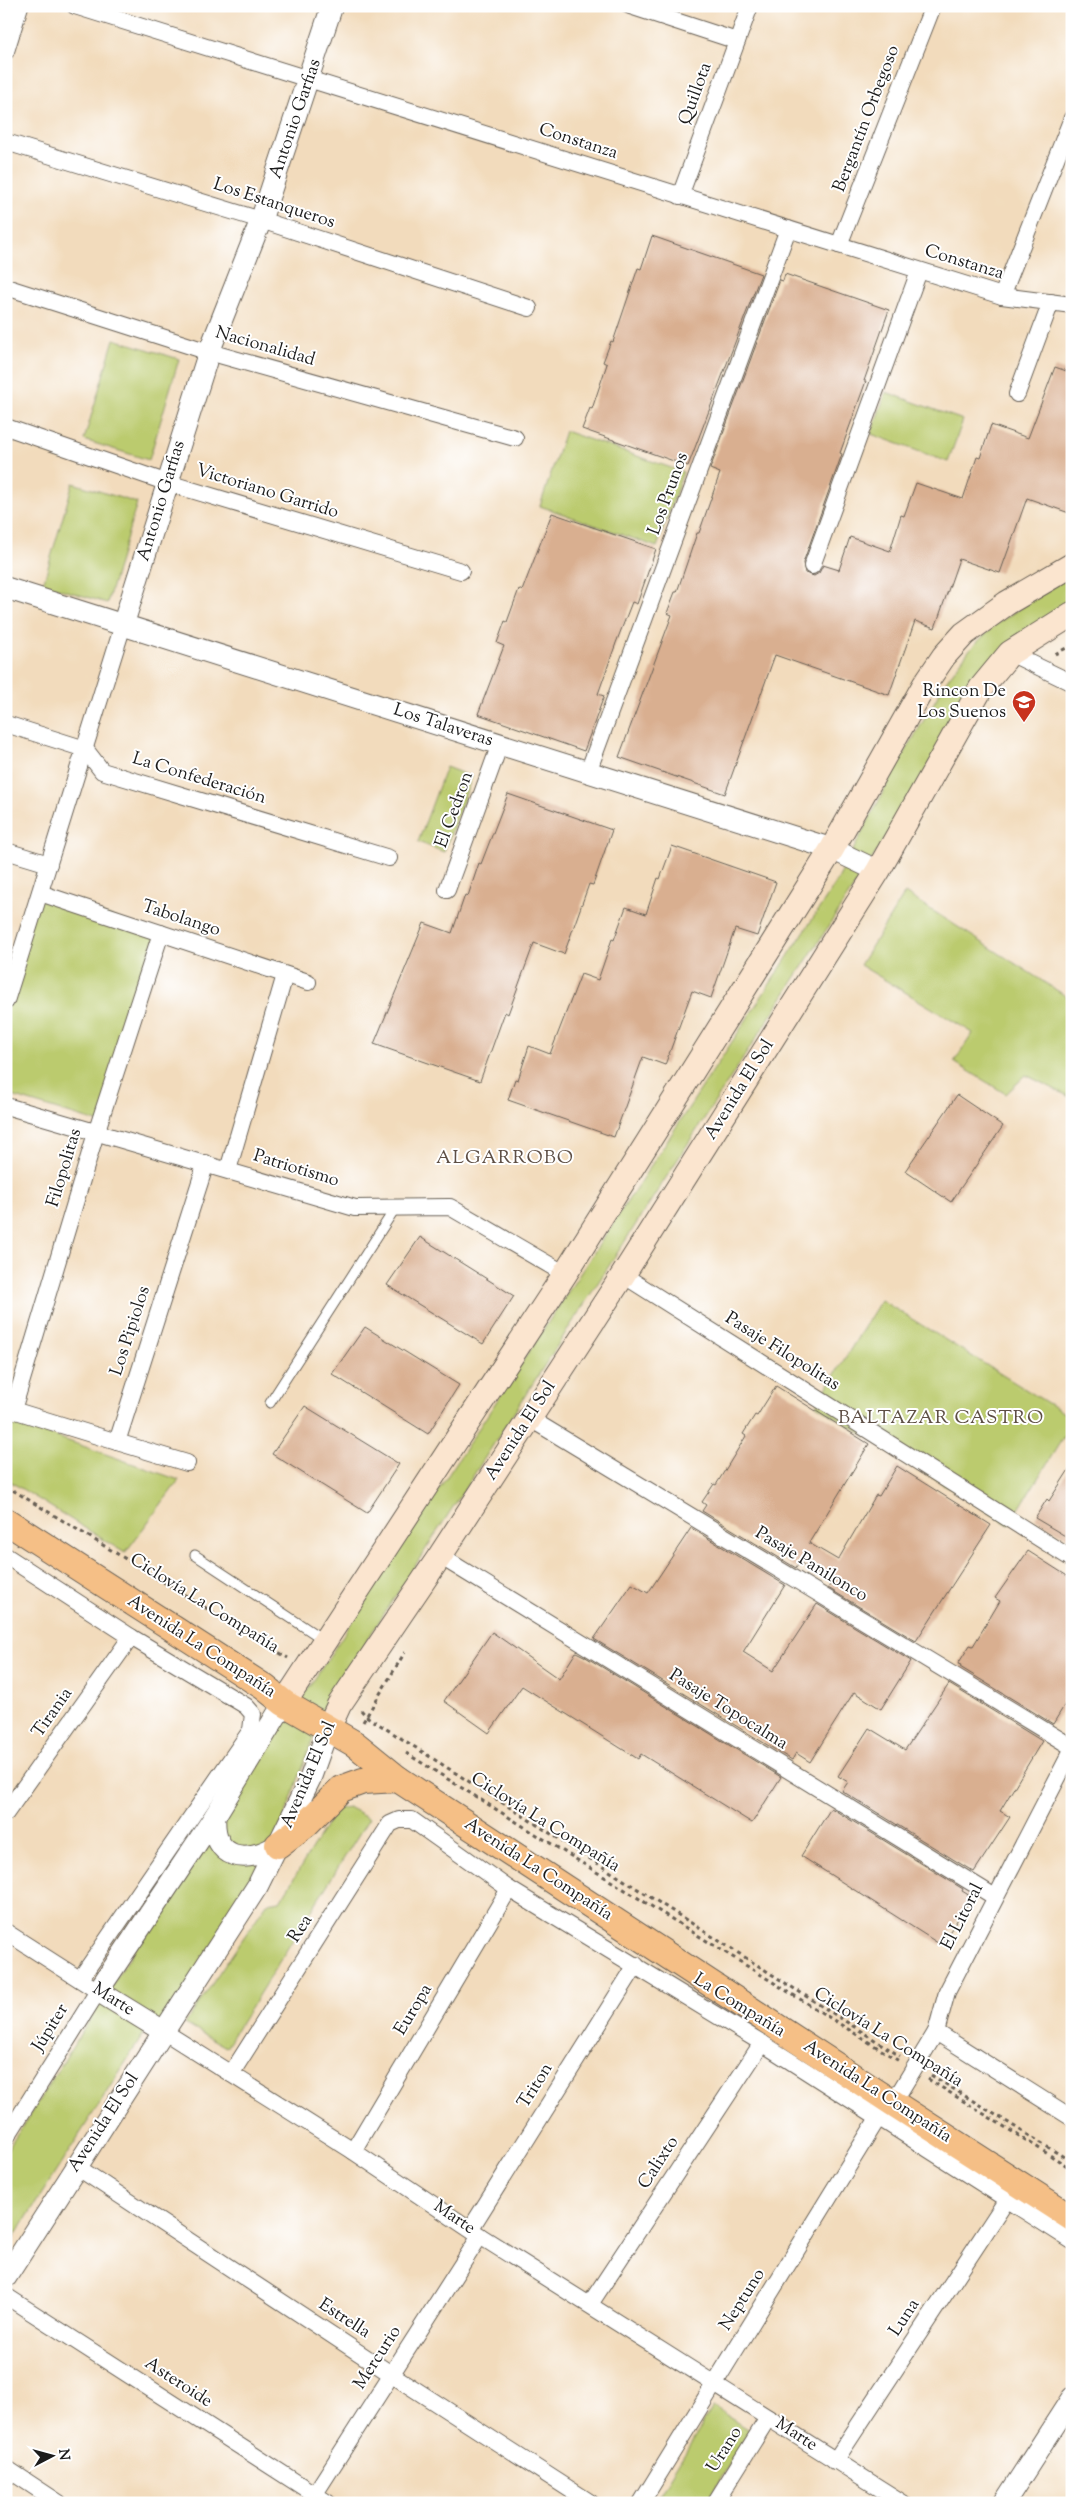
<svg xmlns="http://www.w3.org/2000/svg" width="1078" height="2509" font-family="'Sorts Mill Goudy',serif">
  <rect width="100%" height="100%" fill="#fff"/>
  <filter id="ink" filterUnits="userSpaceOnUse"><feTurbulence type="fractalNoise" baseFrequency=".02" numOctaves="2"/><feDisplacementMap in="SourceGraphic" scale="10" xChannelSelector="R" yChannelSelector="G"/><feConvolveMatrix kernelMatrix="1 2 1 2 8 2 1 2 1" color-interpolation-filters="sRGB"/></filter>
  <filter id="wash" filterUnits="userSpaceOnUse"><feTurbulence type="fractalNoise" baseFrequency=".0096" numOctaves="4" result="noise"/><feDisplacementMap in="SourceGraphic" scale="20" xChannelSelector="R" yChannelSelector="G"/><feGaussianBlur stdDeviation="1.12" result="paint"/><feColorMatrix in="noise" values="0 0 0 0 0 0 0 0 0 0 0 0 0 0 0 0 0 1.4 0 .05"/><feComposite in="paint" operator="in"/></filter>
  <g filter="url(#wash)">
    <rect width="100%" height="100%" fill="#f2dbbc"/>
    <g fill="#bbcb6e" stroke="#6c7445">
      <path d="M 114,339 L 179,359 L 149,460 L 84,440 Z"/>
      <path d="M 886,392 L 963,420 L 948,462 L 871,434 Z"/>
      <path d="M 565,431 L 683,472 L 657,547 L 540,506 Z"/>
      <path d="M 73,483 L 137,503 L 107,603 L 43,584 Z"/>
      <path d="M 1072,574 L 1072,603 L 1013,641 L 325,1705 L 275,1844 L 159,2032 L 148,2027 L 6,2250 L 6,2152 L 219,1816 L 304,1695 L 836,883 L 892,775 L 947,680 L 971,648 L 995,625 Z"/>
      <path d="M 446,767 L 472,777 L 444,852 L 418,842 Z"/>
      <path d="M 40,893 L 161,933 L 100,1123 L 6,1094 L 6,1000 Z"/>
      <path d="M 905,893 L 1072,1000 L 1072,1098 L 1026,1075 L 1006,1094 L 954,1062 L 973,1033 L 860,965 Z"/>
      <path d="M 881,1300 L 1072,1418 L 1072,1423 L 1009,1525 L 816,1405 Z"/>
      <path d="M 6,1419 L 179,1480 L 125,1553 L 6,1479 Z"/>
      <path d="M 348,1807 L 369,1818 L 226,2047 L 185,2024 L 267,1903 L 280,1901 L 336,1809 Z"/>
      <path d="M 713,2407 L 750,2431 L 706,2503 L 654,2503 Z"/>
    </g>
    <g id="blocks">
      <g fill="#d9af90">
        <path d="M 652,236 L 761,274 L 688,466 L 582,429 L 590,408 L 592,409 L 607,364 L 603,362 L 611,341 L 613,342 L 638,268 L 641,269 Z"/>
        <path d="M 785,274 L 889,310 L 864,381 L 866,381 L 840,453 L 842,454 L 803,563 L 805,573 L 814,576 L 819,573 L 823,565 L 839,570 L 850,537 L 890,551 L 901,515 L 904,516 L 916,483 L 963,499 L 977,457 L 980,458 L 991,425 L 1028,438 L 1055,367 L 1072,373 L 1072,514 L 1027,498 L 1000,573 L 959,559 L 935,628 L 915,621 L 889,695 L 775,655 L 725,794 L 619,757 L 672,615 L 667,613 L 675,592 L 677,592 L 697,533 L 699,533 L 720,473 L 710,469 L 780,280 L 783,281 Z"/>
        <path d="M 552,513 L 656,549 L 637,604 L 632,602 L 616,643 L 598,694 L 604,696 L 584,751 L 478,714 L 504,646 L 497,643 L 505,621 L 507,622 L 519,589 L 522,591 Z"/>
        <path d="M 508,794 L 612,830 L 593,885 L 589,884 L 564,954 L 534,943 L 508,1014 L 505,1012 L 480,1081 L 374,1044 L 424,923 L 452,933 L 465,895 L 468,896 L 479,863 L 481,864 Z"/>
        <path d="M 672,846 L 776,882 L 757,936 L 735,929 L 711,998 L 692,991 L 665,1065 L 643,1057 L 614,1137 L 508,1100 L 515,1079 L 518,1080 L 529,1046 L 550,1054 L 581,974 L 598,980 L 612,939 L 614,940 L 626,907 L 646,914 L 658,878 L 660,879 Z"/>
        <path d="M 957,1095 L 1003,1126 L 951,1202 L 905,1171 Z"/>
        <path d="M 420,1237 L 514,1296 L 483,1344 L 387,1285 Z"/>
        <path d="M 365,1327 L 459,1385 L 428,1434 L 332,1374 Z"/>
        <path d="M 776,1386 L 869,1444 L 809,1543 L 838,1560 L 876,1495 L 879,1496 L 897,1466 L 991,1525 L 916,1641 L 828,1588 L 832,1582 L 799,1562 L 796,1568 L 702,1511 L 706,1505 L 702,1502 L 714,1484 L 716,1485 L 746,1436 L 743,1434 L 755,1415 L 757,1416 Z"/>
        <path d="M 305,1406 L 399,1464 L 367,1513 L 272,1454 Z"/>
        <path d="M 1072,1465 L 1072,1540 L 1035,1518 L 1047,1499 L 1049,1501 Z"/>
        <path d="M 691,1528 L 785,1585 L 743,1652 L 773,1671 L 817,1604 L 911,1661 L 881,1709 L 854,1692 L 810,1762 L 796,1753 L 792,1760 L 594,1639 L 632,1584 L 648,1593 Z"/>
        <path d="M 1028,1551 L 1072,1579 L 1072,1693 L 1053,1724 L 960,1667 L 961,1665 L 958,1664 L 970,1645 L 973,1646 L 1000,1601 L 995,1598 Z"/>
        <path d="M 492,1632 L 559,1679 L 576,1652 L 584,1656 L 781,1777 L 752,1823 L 641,1754 L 638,1759 L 522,1686 L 489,1733 L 444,1701 Z"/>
        <path d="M 949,1684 L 1042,1741 L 1000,1811 L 1010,1817 L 974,1872 L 842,1791 L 848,1782 L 838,1776 L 869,1728 L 905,1750 Z"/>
        <path d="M 831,1808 L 963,1889 L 962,1891 L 972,1897 L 941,1945 L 801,1856 Z"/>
      </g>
    </g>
  </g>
  <g filter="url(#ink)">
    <use href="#blocks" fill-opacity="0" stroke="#675f54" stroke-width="1"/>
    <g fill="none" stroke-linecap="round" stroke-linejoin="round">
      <g stroke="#675f54" stroke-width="11">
        <g id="service">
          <path d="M 270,1403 L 396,1207"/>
          <path d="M 195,1555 L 324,1640"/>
        </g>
      </g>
      <g stroke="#675f54" stroke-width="18">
        <g id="minor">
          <path d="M 75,6 L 1002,296 L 1072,305"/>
          <path d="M 630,6 L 737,41"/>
          <path d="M 6,51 L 20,6"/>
          <path d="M 6,142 L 261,220 L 529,308"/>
          <path d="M 680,196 L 750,6"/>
          <path d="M 839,245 L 933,6"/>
          <path d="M 6,287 L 209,352 L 515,438"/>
          <path d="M 1002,296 L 1072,118"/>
          <path d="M 1017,394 L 1051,302"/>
          <path d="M 6,427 L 168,483 L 461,571"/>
          <path d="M 812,566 L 919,271"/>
          <path d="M 1010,653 L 1072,683"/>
          <path d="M 6,724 L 85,749 L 102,771 L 389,858"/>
          <path d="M 588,772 L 788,229"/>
          <path d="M 6,851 L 49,864"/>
          <path d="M 447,890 L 500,744"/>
          <path d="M 40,893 L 308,982"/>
          <path d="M 6,1001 L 123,625"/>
          <path d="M 6,1106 L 355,1208 L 450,1207 L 565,1274"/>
          <path d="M 228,1170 L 285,975"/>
          <path d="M 623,1275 L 1072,1559"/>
          <path d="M 6,1407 L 13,1410 L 96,1133 L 161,933"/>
          <path d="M 13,1410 L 117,1442"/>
          <path d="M 529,1418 L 1072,1747"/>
          <path d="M 187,1463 L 117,1442 L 206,1163"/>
          <path d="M 6,1556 L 131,1637 L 246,1706 L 253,1714 L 251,1730 L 80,1979"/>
          <path d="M 440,1556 L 995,1897"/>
          <path d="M 6,1813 L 131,1637"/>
          <path d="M 6,1932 L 98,1991 L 6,2138"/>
          <path d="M 163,2031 L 353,2151 L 480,2236 L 903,2503"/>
          <path d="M 936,2032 L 1072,2118"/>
          <path d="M 231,2074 L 390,1824 L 399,1820 L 412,1820 L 509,1889 L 762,2043 L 1072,2241"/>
          <path d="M 893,2103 L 936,2032 L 947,1992 L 1072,1750"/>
          <path d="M 353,2151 L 509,1889"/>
          <path d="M 77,2167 L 391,2374 L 591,2503"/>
          <path d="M 471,2228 L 636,1965"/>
          <path d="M 6,2296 L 328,2503"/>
          <path d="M 590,2304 L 762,2043"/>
          <path d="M 835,2461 L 1008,2198"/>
          <path d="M 6,2468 L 59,2503"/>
          <path d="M 309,2503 L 480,2236"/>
          <path d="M 641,2503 L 878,2118"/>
          <path d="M 715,2503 L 768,2418"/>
        </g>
      </g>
      <g stroke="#675f54" stroke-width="23">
        <g id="tertiary">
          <path d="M 6,588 L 832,849 L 878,871"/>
          <path d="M 123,625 L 209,352 L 261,220 L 332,6"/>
          <path d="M 215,1816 C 212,1860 246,1865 278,1845"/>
          <path d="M 163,2031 L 98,1991 L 215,1816 L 284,1703"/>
          <path d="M 6,2277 L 258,1885 L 310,1779 L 328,1729"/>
          <path d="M 1004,2503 L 1072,2398"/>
        </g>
      </g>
      <g stroke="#675f54" stroke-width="26">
        <g id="secondary">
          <path d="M 284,1703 L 565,1274 L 832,849 L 925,684 L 944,656 L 964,634 L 1007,603 L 1072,565"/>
          <path d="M 328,1729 L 339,1705 L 440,1556 L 623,1275 L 878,871 L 981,688 L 1010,653 L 1072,614"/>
        </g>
      </g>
      <g stroke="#675f54" stroke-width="28">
        <g id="primary">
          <path d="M 6,1521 L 264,1687 L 284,1703 L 355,1744 L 398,1779 L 893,2103 L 1072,2218"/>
          <path d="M 278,1845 L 306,1824 L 341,1789 L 363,1781 L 398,1779"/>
        </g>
      </g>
      <g stroke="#675f54" stroke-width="3" stroke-dasharray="4 4" stroke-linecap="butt">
        <path d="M 1055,654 L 1072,645"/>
        <path d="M 6,1486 L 288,1658"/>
        <path d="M 361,1710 L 366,1716 L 900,2056"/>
        <path d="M 363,1722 L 405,1652"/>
        <path d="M 406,1753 L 899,2061"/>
        <path d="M 931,2075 L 1072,2162"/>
        <path d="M 928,2079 L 1072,2169"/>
      </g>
      <use href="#service" stroke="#fff" stroke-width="9"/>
      <use href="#minor" stroke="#fff" stroke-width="16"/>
      <use href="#tertiary" stroke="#fff" stroke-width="21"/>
      <use href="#secondary" stroke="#fbe5cf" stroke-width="24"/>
      <use href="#primary" stroke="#f5bf86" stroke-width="26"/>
    </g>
  </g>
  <defs>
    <g id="school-pin" transform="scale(1.25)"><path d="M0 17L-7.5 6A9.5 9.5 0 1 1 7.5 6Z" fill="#c8321e" stroke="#fff"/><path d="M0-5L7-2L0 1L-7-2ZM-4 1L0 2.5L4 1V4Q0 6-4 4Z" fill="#fff"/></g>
  </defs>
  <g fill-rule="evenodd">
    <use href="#school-pin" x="1024" y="702"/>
  </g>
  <g text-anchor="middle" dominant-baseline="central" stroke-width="4" stroke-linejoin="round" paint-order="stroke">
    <g font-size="18" fill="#1c1c1c" stroke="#fff">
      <text transform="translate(696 94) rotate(-70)">Quillota</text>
      <text transform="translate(296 119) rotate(-71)">Antonio Garfias</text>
      <text transform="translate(867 119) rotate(-69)">Bergantín Orbegoso</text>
      <text transform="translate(578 142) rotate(18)">Constanza</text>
      <text transform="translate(274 204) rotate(18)">Los Estanqueros</text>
      <text transform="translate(964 263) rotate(17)">Constanza</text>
      <text transform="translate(265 347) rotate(16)">Nacionalidad</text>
      <text transform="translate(267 492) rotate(17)">Victoriano Garrido</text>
      <text transform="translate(669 494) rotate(-70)">Los Prunos</text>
      <text transform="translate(162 501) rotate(-73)">Antonio Garfias</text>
      <text transform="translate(443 726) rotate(18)">Los Talaveras</text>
      <text transform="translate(199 779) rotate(17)">La Confederación</text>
      <text transform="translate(455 810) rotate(-70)">El Cedron</text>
      <text transform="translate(181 919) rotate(18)">Tabolango</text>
      <text transform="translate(740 1090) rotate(-58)">Avenida El Sol</text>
      <text transform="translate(65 1168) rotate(-73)">Filopolitas</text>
      <text transform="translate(296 1169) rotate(17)">Patriotismo</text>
      <text transform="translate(131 1331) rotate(-72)">Los Pipiolos</text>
      <text transform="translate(782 1352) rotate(32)">Pasaje Filopolitas</text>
      <text transform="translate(521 1431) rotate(-57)">Avenida El Sol</text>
      <text transform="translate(811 1565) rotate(31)">Pasaje Panilonco</text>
      <text transform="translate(204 1604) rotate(32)">Ciclovía La Compañía</text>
      <text transform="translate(201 1647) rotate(33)">Avenida La Compañía</text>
      <text transform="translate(728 1710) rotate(32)">Pasaje Topocalma</text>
      <text transform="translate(53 1713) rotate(-55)">Tirania</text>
      <text transform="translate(309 1775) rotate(-67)">Avenida El Sol</text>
      <text transform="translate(545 1823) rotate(32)">Ciclovía La Compañía</text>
      <text transform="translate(538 1870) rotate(33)">Avenida La Compañía</text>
      <text transform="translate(963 1917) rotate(-63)">El Litoral</text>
      <text transform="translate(301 1929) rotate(-57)">Rea</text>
      <text transform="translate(113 2000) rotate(32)">Marte</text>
      <text transform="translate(739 2006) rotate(32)">La Compañía</text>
      <text transform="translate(414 2010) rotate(-59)">Europa</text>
      <text transform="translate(51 2028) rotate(-58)">Júpiter</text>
      <text transform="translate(888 2038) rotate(32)">Ciclovía La Compañía</text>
      <text transform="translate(536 2086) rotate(-58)">Triton</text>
      <text transform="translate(877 2092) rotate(33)">Avenida La Compañía</text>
      <text transform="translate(104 2123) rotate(-57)">Avenida El Sol</text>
      <text transform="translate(659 2163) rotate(-57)">Calixto</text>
      <text transform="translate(454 2218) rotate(34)">Marte</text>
      <text transform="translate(743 2300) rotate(-58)">Neptuno</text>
      <text transform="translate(905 2318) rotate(-57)">Luna</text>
      <text transform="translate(344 2319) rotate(33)">Estrella</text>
      <text transform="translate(378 2358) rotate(-57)">Mercurio</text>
      <text transform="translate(178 2383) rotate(33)">Asteroide</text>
      <text transform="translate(796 2435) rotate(33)">Marte</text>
      <text transform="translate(725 2450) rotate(-58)">Urano</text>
    </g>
    <g font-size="18" fill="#1c1c1c" stroke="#fff" text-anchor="end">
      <text x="1006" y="692">Rincon De<tspan x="1006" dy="21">Los Suenos</tspan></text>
    </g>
    <g font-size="19" letter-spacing="1" fill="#5e4f45" stroke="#fff">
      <text x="505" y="1158">ALGARROBO</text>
      <text x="941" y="1418">BALTAZAR CASTRO</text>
    </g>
  </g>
  <rect width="1078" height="2509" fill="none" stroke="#fff" stroke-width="25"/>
  <g transform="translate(52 2456) rotate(84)" stroke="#ffffff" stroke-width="4" paint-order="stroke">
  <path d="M0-4L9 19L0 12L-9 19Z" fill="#1c1c1c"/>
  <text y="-8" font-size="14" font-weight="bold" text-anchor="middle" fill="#1c1c1c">N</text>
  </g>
</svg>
